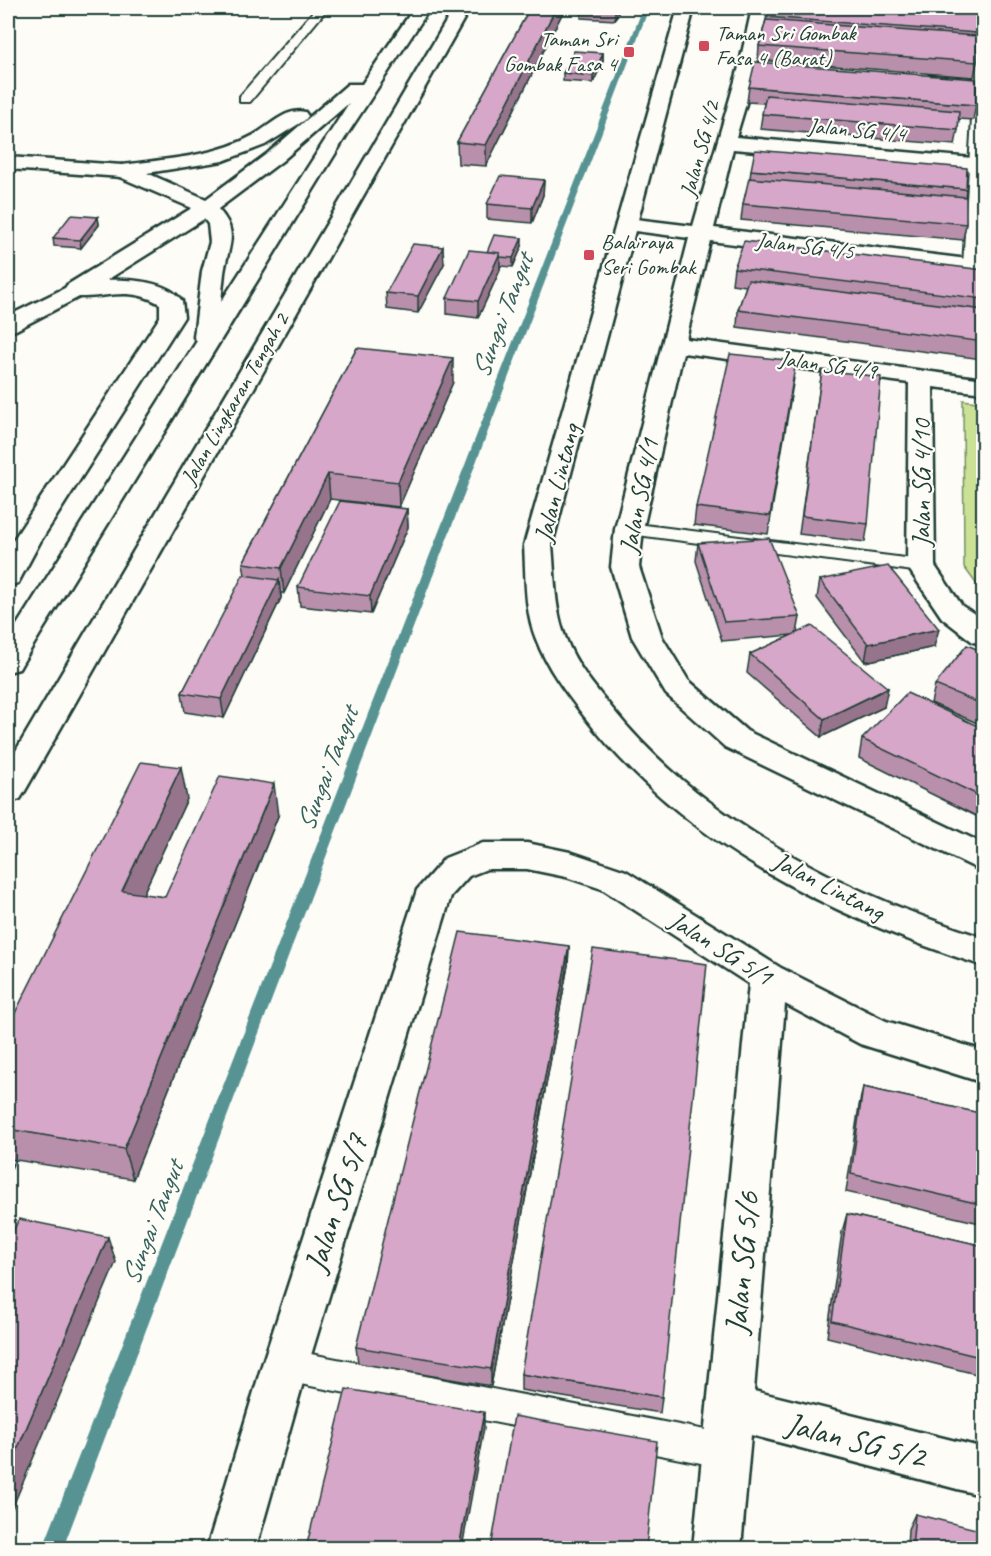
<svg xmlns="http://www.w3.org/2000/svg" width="991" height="1556" font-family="Caveat,sans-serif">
  <rect width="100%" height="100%" fill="#fdfcf7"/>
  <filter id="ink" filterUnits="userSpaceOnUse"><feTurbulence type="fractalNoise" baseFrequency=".0167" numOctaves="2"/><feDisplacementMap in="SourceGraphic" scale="12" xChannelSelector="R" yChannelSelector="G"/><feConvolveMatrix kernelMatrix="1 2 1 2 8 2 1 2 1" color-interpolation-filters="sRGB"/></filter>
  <g filter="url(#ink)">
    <path fill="#cbe196" stroke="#758f65" stroke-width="1.5" d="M 963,400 L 983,403 L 983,593 L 964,567 Z"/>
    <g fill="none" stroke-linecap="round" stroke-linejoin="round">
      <path fill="#569392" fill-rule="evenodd" d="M 643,8 L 649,8 L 63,1548 L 43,1548 Z"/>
      <g stroke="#1f3d34" stroke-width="4">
        <g id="lane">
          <path d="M 316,8 L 328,8 L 250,102 L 240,102 L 240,96 Z"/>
          <path d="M 980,15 L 984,16 L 984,173 L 979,266 L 971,271 L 963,266 L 974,85 L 974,19 Z"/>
          <path d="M 629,523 L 921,560 L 928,562 L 931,566 L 928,570 L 921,572 L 622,533 L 619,529 L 622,525 Z"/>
          <path d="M 285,1349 L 726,1434 L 738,1439 L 743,1451 L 738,1463 L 726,1468 L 285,1381 L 273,1376 L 269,1365 L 273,1354 Z"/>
        </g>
      </g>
      <g stroke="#1f3d34" stroke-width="5">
        <g id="street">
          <path d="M 752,8 L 768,8 L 757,67 L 736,137 L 984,159 L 984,171 L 733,149 L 714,228 L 984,261 L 984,275 L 710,241 L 686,339 L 984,379 L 984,393 L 933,387 L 935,566 L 962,606 L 984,620 L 984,644 L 973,642 L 942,618 L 907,566 L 909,383 L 683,353 L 643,529 L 639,567 L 662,637 L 688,680 L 747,731 L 984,844 L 984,872 L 725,747 L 666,694 L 632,637 L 611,567 L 615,529 L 689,238 L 627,230 L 619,229 L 616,224 L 619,219 L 627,218 L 693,226 L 739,67 Z"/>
          <path d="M 931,10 L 984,14 L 984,24 L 925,19 L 923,15 Z"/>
          <path d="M 931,75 L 984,79 L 984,90 L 925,85 L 922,81 Z"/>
          <path d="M 8,157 L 122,165 L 129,167 L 132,171 L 129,175 L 122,177 L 8,169 Z"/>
          <path d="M 75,283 L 83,285 L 86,290 L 83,295 L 16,330 L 8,332 L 8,316 Z"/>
          <path d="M 483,843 L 527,843 L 570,852 L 626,871 L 781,968 L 886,1021 L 984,1051 L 984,1083 L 860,1044 L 785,1004 L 754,1391 L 984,1448 L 984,1496 L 751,1435 L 741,1548 L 693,1548 L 749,984 L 602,889 L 566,877 L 527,869 L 487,869 L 469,876 L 451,896 L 308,1365 L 256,1548 L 207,1548 L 262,1365 L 417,890 L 445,858 Z"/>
        </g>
      </g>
      <g stroke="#1f3d34" stroke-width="5">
        <path id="secondary" d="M 678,8 L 694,8 L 552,545 C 555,577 554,609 566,639 C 576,665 593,685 611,707 C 703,822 845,893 984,938 L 984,966 C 833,918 683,844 584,716 C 566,693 547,668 536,639 C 524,609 526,577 524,545 Z"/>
      </g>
      <g stroke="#1f3d34" stroke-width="5">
        <g id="highway">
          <path d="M 414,8 L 430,8 L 348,133 L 23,662 L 19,669 L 8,672 L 8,639 L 197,341 L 194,337 L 202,271 L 210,242 L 208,224 L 204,219 L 107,280 C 130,279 168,281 182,301 L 184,317 L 40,542 L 18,583 L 8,586 L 8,551 L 12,542 L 160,317 L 160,304 C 124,283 99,303 67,295 L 64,290 L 67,285 L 192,208 L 115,175 L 112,171 L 115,167 L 122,165 C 165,159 213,157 252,136 C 268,128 286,107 305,112 L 308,116 L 305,120 L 265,145 L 223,161 L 147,173 L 206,199 L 268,153 L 348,84 L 362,84 ZM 349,103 L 221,302 C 222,292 223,282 224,273 C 228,245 240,233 218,209 L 282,161 Z"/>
          <path d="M 454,8 L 470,8 L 25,791 L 20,799 L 8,803 L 8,764 Z"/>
        </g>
      </g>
      <use href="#lane" fill="#fdfcf7" fill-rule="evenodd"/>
      <use href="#street" fill="#fdfcf7" fill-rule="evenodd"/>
      <use href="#secondary" fill="#fdfcf7" fill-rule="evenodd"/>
      <use href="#highway" fill="#fdfcf7" fill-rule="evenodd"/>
    </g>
    <g fill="#b890ac" stroke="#1f3d34" stroke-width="1.5">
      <path d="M 530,8 L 565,8 L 486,166 L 458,164 L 457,142 Z"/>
      <path d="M 582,8 L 620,8 L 615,20 L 581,18 Z"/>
      <path d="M 769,8 L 977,33 L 977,62 L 974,77 L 758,60 L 759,46 Z"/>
      <path d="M 603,53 L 603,61 L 593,83 L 563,81 L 563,73 Z"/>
      <path d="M 749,87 L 976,105 L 973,120 L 959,119 L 958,130 L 955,145 L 760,129 L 764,103 L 747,102 Z"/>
      <path d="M 751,170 L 966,189 L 965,197 L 966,224 L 963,240 L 741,220 L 743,204 L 750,178 Z"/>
      <path d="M 544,180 L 543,195 L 532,223 L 487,219 L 487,204 Z"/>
      <path d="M 984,181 L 984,207 L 983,185 Z"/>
      <path d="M 98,217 L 99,225 L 81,248 L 54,246 L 53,238 Z"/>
      <path d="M 522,246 L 513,267 L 500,266 L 500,270 L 478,318 L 447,314 L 447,298 L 487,252 Z"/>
      <path d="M 444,264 L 418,313 L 387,309 L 386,293 Z"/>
      <path d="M 734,268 L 984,270 L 984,354 L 982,359 L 737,327 L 738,310 L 746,286 L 732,284 Z"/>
      <path d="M 357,348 L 453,382 L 399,507 L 330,499 L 284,593 L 281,593 L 281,598 L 224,718 L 185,712 L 182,693 L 245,575 L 243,563 Z"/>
      <path d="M 822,370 L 868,524 L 865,542 L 799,534 Z"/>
      <path d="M 794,378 L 768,534 L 694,525 L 696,507 Z"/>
      <path d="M 407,509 L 408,527 L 371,614 L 300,606 L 298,587 Z"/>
      <path d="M 698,543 L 800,617 L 797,633 L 884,707 L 821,737 L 747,673 L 750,654 L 792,635 L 722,641 L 696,561 Z"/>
      <path d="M 820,580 L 934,647 L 865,662 L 817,598 Z"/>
      <path d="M 984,652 L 984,726 L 931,703 L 935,685 Z"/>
      <path d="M 984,729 L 984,820 L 859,758 L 862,739 Z"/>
      <path d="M 187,799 L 143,894 L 165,897 L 278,816 L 133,1179 L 10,1159 L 13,1164 L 8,1175 L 8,1027 Z"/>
      <path d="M 569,946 L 568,965 L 491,1386 L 358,1363 L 356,1347 Z"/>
      <path d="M 863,1087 L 984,1114 L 984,1224 L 846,1192 L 859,1106 Z"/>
      <path d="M 847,1214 L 984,1246 L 984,1376 L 827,1337 L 842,1232 Z"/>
      <path d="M 521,1374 L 662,1397 L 660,1413 L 521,1390 Z"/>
      <path d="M 915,1514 L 984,1548 L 907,1548 L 908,1529 Z"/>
    </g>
    <g fill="#96758c" stroke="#1f3d34" stroke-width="1.5">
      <path d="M 556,8 L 565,8 L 486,166 L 486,145 Z"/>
      <path d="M 615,8 L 620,8 L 615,20 Z"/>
      <path d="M 603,53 L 603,61 L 593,83 L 593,76 Z"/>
      <path d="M 544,180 L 543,195 L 532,223 L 532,208 Z"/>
      <path d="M 98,217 L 99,225 L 81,248 L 80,240 Z"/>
      <path d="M 522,238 L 522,246 L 513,267 L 513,258 Z"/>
      <path d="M 443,247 L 444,264 L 418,313 L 418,296 Z"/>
      <path d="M 500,253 L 500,270 L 478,318 L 478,301 Z"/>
      <path d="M 453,358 L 453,382 L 399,507 L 398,482 Z"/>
      <path d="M 328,474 L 330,499 L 284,593 L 281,568 Z"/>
      <path d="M 407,509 L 408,527 L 371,614 L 370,596 Z"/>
      <path d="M 279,580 L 281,598 L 224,718 L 221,699 Z"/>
      <path d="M 939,629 L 934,647 L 865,662 L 868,644 Z"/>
      <path d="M 888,688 L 884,707 L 821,737 L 824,719 Z"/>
      <path d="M 181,767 L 187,799 L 130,922 L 122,891 Z"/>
      <path d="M 274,784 L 278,816 L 133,1179 L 124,1149 Z"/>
      <path d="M 569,946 L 568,965 L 491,1386 L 491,1369 Z"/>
      <path d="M 8,1151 L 13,1164 L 8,1175 Z"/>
      <path d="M 108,1237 L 116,1262 L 8,1518 L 8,1471 Z"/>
      <path d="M 484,1412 L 484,1428 L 462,1548 L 459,1548 Z"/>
    </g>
    <g fill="#d6a7c8" stroke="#1f3d34" stroke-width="1.5">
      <path d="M 530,8 L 556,8 L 486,145 L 457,142 Z"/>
      <path d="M 769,8 L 956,8 L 977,9 L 977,33 L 767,17 Z"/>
      <path d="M 766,20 L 977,36 L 977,62 L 759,46 Z"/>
      <path d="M 574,51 L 603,53 L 593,76 L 563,73 Z"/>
      <path d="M 755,62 L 976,79 L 976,105 L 749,87 Z"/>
      <path d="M 766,95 L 959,111 L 958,130 L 762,114 Z"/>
      <path d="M 755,150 L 967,168 L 966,189 L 751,170 Z"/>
      <path d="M 500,176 L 544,180 L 532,208 L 487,204 Z"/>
      <path d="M 749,178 L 966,197 L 966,224 L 743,204 Z"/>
      <path d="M 71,215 L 98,217 L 80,240 L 53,238 Z"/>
      <path d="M 494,235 L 522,238 L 513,258 L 500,257 L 500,253 L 487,252 Z"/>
      <path d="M 744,241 L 984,270 L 984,299 L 734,268 Z"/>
      <path d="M 413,244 L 443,247 L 418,296 L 386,293 Z"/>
      <path d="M 469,250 L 500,253 L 478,301 L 447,298 Z"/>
      <path d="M 748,280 L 984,310 L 984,342 L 738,310 Z"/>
      <path d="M 357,348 L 453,358 L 398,482 L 328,474 L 281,568 L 243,563 Z"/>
      <path d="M 730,354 L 796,361 L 770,516 L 696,507 Z"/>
      <path d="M 822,370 L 881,377 L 868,524 L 802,516 Z"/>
      <path d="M 340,501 L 407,509 L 370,596 L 298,587 Z"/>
      <path d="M 769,538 L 800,617 L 724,622 L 698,543 Z"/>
      <path d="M 888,566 L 939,629 L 868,644 L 820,580 Z"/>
      <path d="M 243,575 L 279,580 L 221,699 L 182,693 Z"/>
      <path d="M 812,626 L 888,688 L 824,719 L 750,654 Z"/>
      <path d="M 967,645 L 984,652 L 984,705 L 935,685 Z"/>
      <path d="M 907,693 L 984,729 L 984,798 L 862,739 Z"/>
      <path d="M 141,762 L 181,767 L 122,891 L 165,897 L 220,776 L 274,784 L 124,1149 L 8,1129 L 8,1027 Z"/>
      <path d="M 460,932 L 569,946 L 491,1369 L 356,1347 Z"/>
      <path d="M 593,949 L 707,964 L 662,1397 L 521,1374 Z"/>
      <path d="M 863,1087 L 984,1114 L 984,1205 L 851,1174 Z"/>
      <path d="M 847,1214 L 984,1246 L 984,1358 L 832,1321 Z"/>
      <path d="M 19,1219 L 108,1237 L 8,1471 L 8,1242 Z"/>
      <path d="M 346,1389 L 484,1412 L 459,1548 L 306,1548 Z"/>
      <path d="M 514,1416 L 657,1441 L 646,1548 L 491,1548 Z"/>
      <path d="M 915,1514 L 984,1531 L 984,1548 L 912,1548 Z"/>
    </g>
  </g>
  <g fill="#d1495b" stroke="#fdfcf7" stroke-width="2">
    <rect x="698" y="40" width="12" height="12" rx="3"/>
    <rect x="623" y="46" width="12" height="12" rx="3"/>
    <rect x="583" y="249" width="12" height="12" rx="3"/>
  </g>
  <g text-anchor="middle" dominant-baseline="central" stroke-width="4.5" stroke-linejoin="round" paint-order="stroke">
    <g font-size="22" fill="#1f3d34" stroke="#fdfcf7" text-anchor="start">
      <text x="716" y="33">Taman Sri Gombak<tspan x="716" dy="25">Fasa 4 (Barat)</tspan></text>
      <text x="617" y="39" text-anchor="end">Taman Sri<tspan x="617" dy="25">Gombak Fasa 4</tspan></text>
      <text x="601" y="242">Balairaya<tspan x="601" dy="25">Seri Gombak</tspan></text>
    </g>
    <g font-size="22" fill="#1f3d34" stroke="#fdfcf7">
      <text transform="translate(857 130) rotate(5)">Jalan SG 4/4</text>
      <text transform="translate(700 149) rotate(-75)">Jalan SG 4/2</text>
      <text transform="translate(805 246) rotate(7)">Jalan SG 4/5</text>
      <text transform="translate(828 365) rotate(8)">Jalan SG 4/9</text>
      <text transform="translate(235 399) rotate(-60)">Jalan Lingkaran Tengah 2</text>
    </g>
    <g font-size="26" fill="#1f3d34" stroke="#fdfcf7">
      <text transform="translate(557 483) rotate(-76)">Jalan Lintang</text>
      <text transform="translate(921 483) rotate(-90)">Jalan SG 4/10</text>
      <text transform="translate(639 496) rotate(-79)">Jalan SG 4/1</text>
      <text transform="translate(829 886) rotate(27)">Jalan Lintang</text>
      <text transform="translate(721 948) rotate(32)">Jalan SG 5/1</text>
    </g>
    <g font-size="27" font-style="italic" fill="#36615b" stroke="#fdfcf7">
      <text transform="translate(502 316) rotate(-69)">Sungai Tangut</text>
      <text transform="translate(327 769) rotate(-69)">Sungai Tangut</text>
      <text transform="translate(152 1223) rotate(-69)">Sungai Tangut</text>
    </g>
    <g font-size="32" fill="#1f3d34" stroke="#fdfcf7">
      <text transform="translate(336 1203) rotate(-72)">Jalan SG 5/7</text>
      <text transform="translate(742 1263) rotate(-85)">Jalan SG 5/6</text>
      <text transform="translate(856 1440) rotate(14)">Jalan SG 5/2</text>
    </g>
  </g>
  <rect width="991" height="1556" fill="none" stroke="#fdfcf7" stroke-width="30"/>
  <rect x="15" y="15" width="961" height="1526" fill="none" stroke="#1f3d34" stroke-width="2" filter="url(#ink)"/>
</svg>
